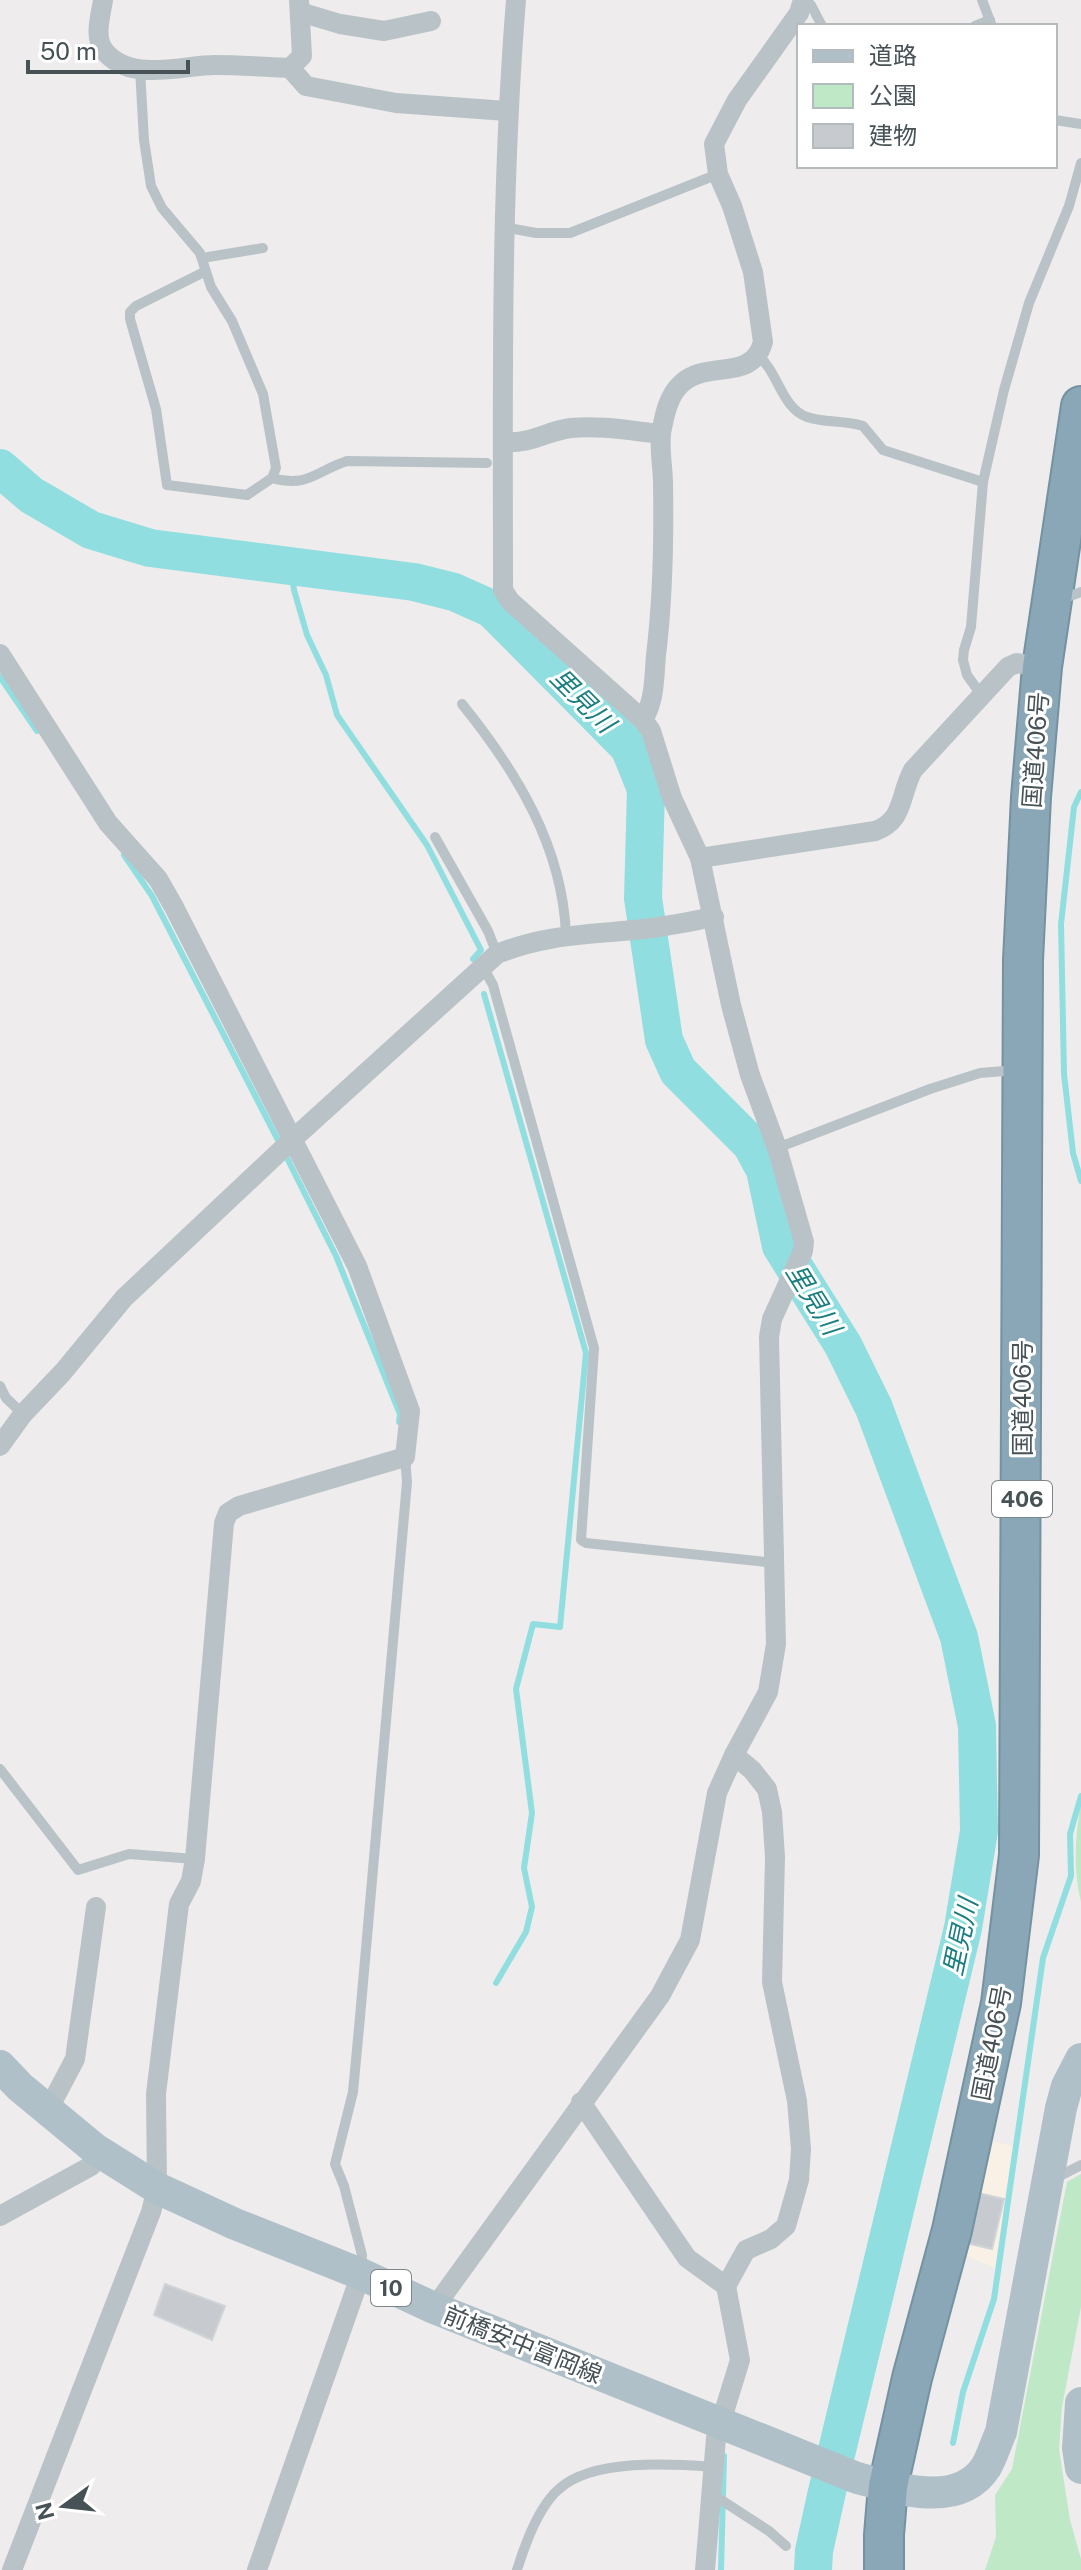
<svg xmlns="http://www.w3.org/2000/svg" width="1081" height="2570" font-family="'Public Sans','Noto Sans JP',sans-serif">
  <rect width="100%" height="100%" fill="#efeced"/>
  <path fill="#f9f0e6" d="M 980,2138 L 1013,2146 L 995,2268 L 957,2252 Z"/>
  <g fill="#bfe8c7">
    <path d="M 1081,1803 L 1081,1902 C 1073,1869 1075,1837 1081,1803 Z"/>
    <path d="M 1081,2174 L 1081,2307 L 1062,2407 L 1059,2449 L 1070,2520 L 1081,2559 L 1081,2570 L 985,2570 L 996,2537 L 995,2495 L 1012,2469 L 1067,2182 Z"/>
  </g>
  <g fill="none" stroke-linecap="round" stroke-linejoin="round">
    <g stroke="#91dee0" stroke-width="6">
      <path d="M 291,566 L 294,590 L 307,635 L 326,675 L 337,715 L 427,845 L 481,950 L 473,959"/>
      <path d="M 0,677 L 37,731"/>
      <path d="M 1081,792 L 1074,807 L 1061,924 L 1064,1074 L 1073,1153 L 1081,1181"/>
      <path d="M 124,855 L 152,896 L 280,1144"/>
      <path d="M 484,994 L 586,1353 L 560,1627 L 533,1624 L 516,1689 L 532,1813 L 524,1868 L 532,1907 L 526,1932 L 496,1983"/>
      <path d="M 285,1154 L 336,1256 L 400,1414 L 399,1422"/>
      <path d="M 953,2443 L 963,2392 L 994,2299 L 1043,1958 L 1071,1876 L 1070,1834 L 1081,1796"/>
      <path d="M 721,2570 L 724,2456"/>
    </g>
    <path stroke="#91dee0" stroke-width="38" d="M 0,468 L 31,495 L 91,530 L 150,548 L 414,582 L 454,592 L 492,609 L 629,747 L 646,789 L 643,898 L 664,1040 L 678,1071 L 751,1144 L 765,1170 L 781,1246 L 843,1345 L 874,1408 L 959,1637 L 977,1726 L 979,1831 L 963,1928 L 826,2496 L 814,2551 L 813,2570"/>
  </g>
  <g fill="#c7cacf" stroke="#d1d4d7" stroke-width="2">
    <path d="M 974,2192 L 1004,2199 L 992,2249 L 962,2242 Z"/>
    <path d="M 165,2284 L 225,2306 L 212,2340 L 154,2315 Z"/>
  </g>
  <g fill="none" stroke-linecap="round" stroke-linejoin="round">
    <g stroke="#7592a1" stroke-width="42">
      <path id="highway" d="M 884,2570 L 884,2535 L 888,2486 L 912,2378 L 952,2230 L 1001,2003 L 1019,1855 L 1023,960 L 1031,797 L 1042,667 L 1081,406"/>
    </g>
    <g stroke="#b9c3c7" stroke-width="10">
      <path d="M 982,0 L 992,26"/>
      <path d="M 803,4 L 811,5 L 822,26"/>
      <path d="M 975,26 L 990,20"/>
      <path d="M 140,69 L 144,140 L 151,186 L 162,208 L 200,253 L 211,287 L 232,321 L 263,394 L 276,468 L 272,478 L 247,495 L 167,485 L 156,409 L 130,319 L 130,312 L 136,306 L 206,271"/>
      <path d="M 1055,120 L 1081,124"/>
      <path d="M 503,227 L 536,233 L 570,233 L 718,174"/>
      <path d="M 202,258 L 263,248"/>
      <path d="M 757,355 C 778,370 781,408 807,417 C 824,423 845,420 863,426 L 883,450 L 983,482"/>
      <path d="M 272,478 C 308,488 316,471 347,461 L 487,463"/>
      <path d="M 1060,600 L 1081,592"/>
      <path d="M 982,696 L 967,675 L 963,660 L 964,650 L 971,627 L 983,482 L 1004,390 L 1029,303 L 1069,206 L 1081,163"/>
      <path d="M 462,704 C 516,771 562,845 566,934"/>
      <path d="M 435,837 L 488,931 L 497,954"/>
      <path d="M 483,967 L 493,985 L 594,1348 L 581,1540 L 586,1543 L 775,1563"/>
      <path d="M 777,1148 L 930,1089 L 980,1073 L 1017,1070"/>
      <path d="M 0,1386 L 6,1398 L 23,1414"/>
      <path d="M 0,1769 L 78,1870 L 129,1854 L 195,1859"/>
      <path d="M 1054,2179 L 1081,2165"/>
      <path d="M 361,2270 L 362,2255 L 344,2186 L 335,2164 L 353,2092 L 360,2017 L 407,1482 L 405,1457"/>
      <path d="M 712,2494 L 769,2531 L 786,2546"/>
      <path d="M 517,2570 C 525,2544 538,2507 559,2489 C 593,2458 673,2464 715,2467"/>
    </g>
    <g stroke="#b9c3c7" stroke-width="20">
      <path d="M 103,0 C 101,14 94,36 103,49 C 128,84 182,65 215,65 C 240,65 265,67 290,68 L 302,56 L 299,0"/>
      <path d="M 300,12 L 340,24 L 384,31 L 431,21"/>
      <path d="M 290,68 L 306,86 L 396,103 L 507,111"/>
      <path d="M 503,442 C 533,444 546,431 571,428 C 600,425 632,431 661,434"/>
      <path d="M 0,654 L 108,823 L 158,879 L 174,907 L 357,1266 L 410,1411 L 405,1457 L 239,1506 L 228,1513 L 224,1523 L 195,1859 L 191,1881 L 179,1904 L 156,2094 L 157,2188 L 151,2212 L 12,2570"/>
      <path d="M 643,720 C 655,700 654,679 656,655 C 663,598 664,541 663,483 C 663,466 658,445 662,428 C 665,413 669,395 681,384 C 706,359 752,383 763,342 L 753,272 L 732,206 L 718,174 L 714,144 L 737,100 L 799,13 L 803,0"/>
      <path d="M 700,858 L 875,831 C 905,820 899,796 913,770 L 1008,667 L 1017,663 L 1042,667"/>
      <path d="M 0,1446 L 23,1414 L 63,1372 L 124,1298 L 293,1139 L 497,954 C 544,935 583,935 633,930 C 660,928 687,922 714,917"/>
      <path d="M 581,2102 L 687,2258 L 726,2286 L 740,2360 L 716,2438 L 705,2570"/>
      <path d="M 48,2110 L 75,2059 L 96,1907"/>
      <path d="M 0,2216 L 91,2166 L 103,2154"/>
      <path d="M 726,2286 L 746,2250 L 771,2239 L 786,2226 L 799,2180 L 801,2149 L 797,2101 L 772,1982 L 775,1857 L 772,1812 L 767,1789 L 752,1770 L 734,1755"/>
      <path d="M 434,2308 L 660,1996 L 690,1940 L 717,1793 L 734,1755 L 768,1692 L 776,1644 L 769,1337 L 772,1319 L 803,1251 L 804,1242 L 777,1148 L 750,1075 L 731,1005 L 700,858 L 672,798 L 651,731 L 643,720 L 510,601 L 503,590 C 503,393 500,196 516,0"/>
      <path d="M 257,2570 L 361,2274"/>
    </g>
    <g stroke="#afc0c8" stroke-width="32">
      <path d="M 0,2066 L 20,2087 L 95,2149 L 157,2188 L 235,2224 L 361,2274 L 434,2308 L 857,2478 C 897,2488 958,2510 986,2467 C 992,2457 996,2443 1001,2432 L 1061,2108 L 1067,2086 L 1081,2059"/>
      <path d="M 1081,2403 L 1078,2448 L 1081,2468"/>
    </g>
    <use href="#highway" stroke="#89a7b6" stroke-width="38"/>
  </g>
  <g text-anchor="middle" dominant-baseline="central" stroke-width="6" stroke-linejoin="round" paint-order="stroke">
    <g fill="#fff" stroke="#7e8689" stroke-width="2">
      <rect x="992" y="1481" width="60" height="36" rx="6"/>
      <rect x="371" y="2270" width="40" height="36" rx="6"/>
    </g>
    <g font-size="22" font-weight="bold" fill="#475257">
      <text x="1022" y="1499">406</text>
      <text x="391" y="2288">10</text>
    </g>
    <g font-size="24" fill="#475257" stroke="#fff">
      <text transform="translate(1035 750) rotate(-86)">国道406号</text>
      <text transform="translate(1022 1398) rotate(-90)">国道406号</text>
      <text transform="translate(991 2043) rotate(-79)">国道406号</text>
      <text transform="translate(523 2344) rotate(22)">前橋安中富岡線</text>
    </g>
    <g font-size="26" font-style="italic" fill="#1b7e80" stroke="#fff">
      <text transform="translate(583 700) rotate(45)">里見川</text>
      <text transform="translate(814 1299) rotate(58)">里見川</text>
      <text transform="translate(960 1937) rotate(-78)">里見川</text>
    </g>
  </g>
  <rect x="797" y="24" width="260" height="144" fill="#ffffff" stroke="#b5babc" stroke-width="2"/>
  <rect x="813" y="50" width="40" height="12" fill="#afc0c8" stroke="#b5babc" stroke-width="2"/>
  <text x="869" y="64" font-size="24" fill="#475257">道路</text>
  <rect x="813" y="84" width="40" height="24" fill="#bfe8c7" stroke="#b5babc" stroke-width="2"/>
  <text x="869" y="104" font-size="24" fill="#475257">公園</text>
  <rect x="813" y="124" width="40" height="24" fill="#c7cacf" stroke="#b5babc" stroke-width="2"/>
  <text x="869" y="144" font-size="24" fill="#475257">建物</text>
  <g transform="translate(64 2506) rotate(255)" stroke="#ffffff" stroke-width="6" paint-order="stroke">
  <path d="M0-6L14 30L0 20L-14 30Z" fill="#475257"/>
  <text y="-12" font-size="22" font-weight="bold" text-anchor="middle" fill="#475257">N</text>
  </g>
  <path d="M28 60v12h160v-12" fill="none" stroke="#475257" stroke-width="4"/>
  <text x="40" y="60" font-size="24" fill="#475257" stroke="#ffffff" stroke-width="6" paint-order="stroke">50 m</text>
</svg>
